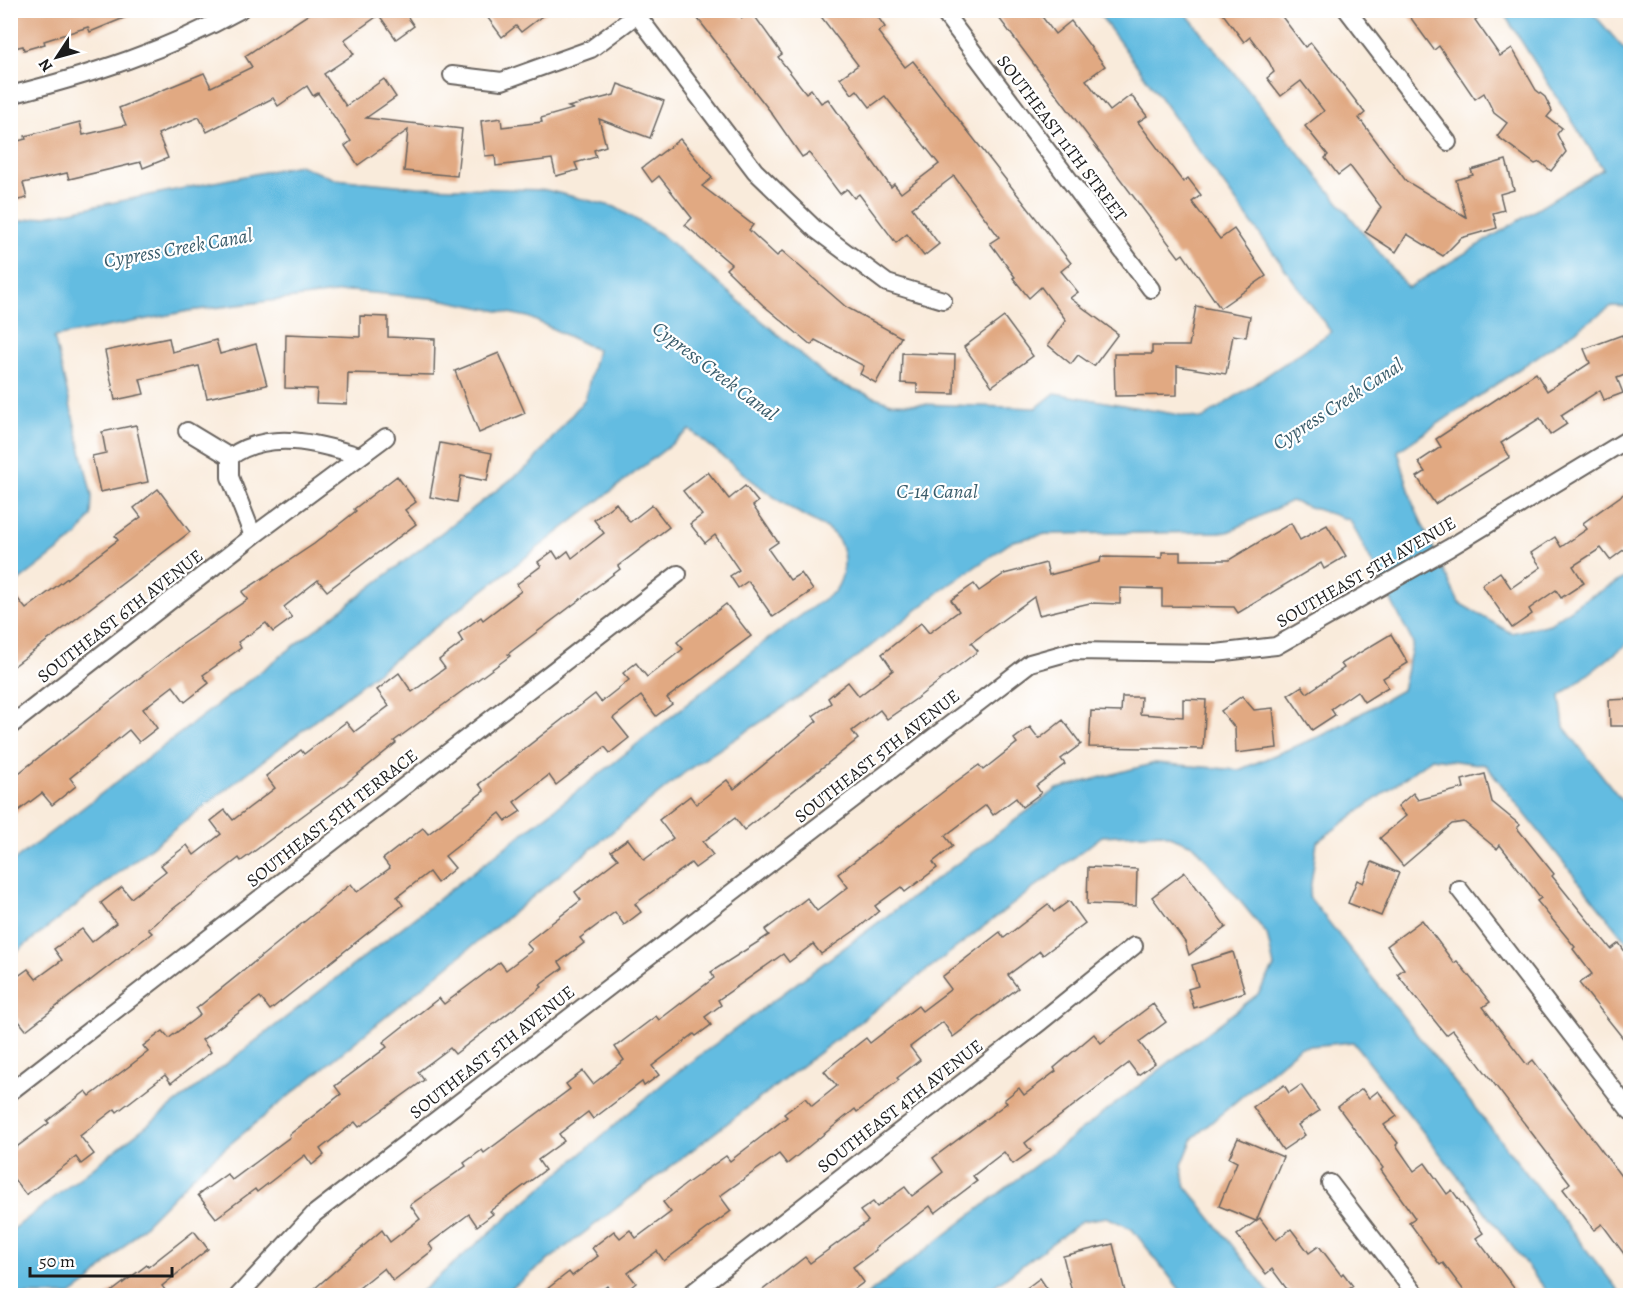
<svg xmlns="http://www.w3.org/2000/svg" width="1641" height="1306" font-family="Alegreya,serif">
  <rect width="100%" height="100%" fill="#fff"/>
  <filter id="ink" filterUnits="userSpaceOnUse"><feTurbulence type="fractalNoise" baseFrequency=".0167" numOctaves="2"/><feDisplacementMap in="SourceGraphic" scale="12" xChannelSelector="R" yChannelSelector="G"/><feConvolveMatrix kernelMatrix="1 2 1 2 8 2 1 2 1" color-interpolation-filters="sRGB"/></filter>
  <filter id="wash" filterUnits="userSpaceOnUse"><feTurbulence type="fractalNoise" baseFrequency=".008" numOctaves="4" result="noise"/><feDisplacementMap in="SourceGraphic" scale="24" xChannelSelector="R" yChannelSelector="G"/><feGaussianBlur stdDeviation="1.35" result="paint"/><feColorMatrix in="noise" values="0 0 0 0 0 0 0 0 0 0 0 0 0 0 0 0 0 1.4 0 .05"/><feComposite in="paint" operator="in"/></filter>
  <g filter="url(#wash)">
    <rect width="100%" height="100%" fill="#f9ebdb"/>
    <path fill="#64bce1" stroke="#406c7e" stroke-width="1.5" d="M 1097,11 L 1184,11 L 1408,288 L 1603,169 L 1502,11 L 1591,11 L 1630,56 L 1630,307 L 1612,306 L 1398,451 L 1413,504 L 1459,603 L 1511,633 L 1550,624 L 1582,601 L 1630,575 L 1630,642 L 1560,696 L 1564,727 L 1630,811 L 1630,946 L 1486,765 L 1432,758 L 1317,842 L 1309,897 L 1622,1295 L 1550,1295 L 1353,1042 L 1300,1047 L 1193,1138 L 1182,1165 L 1185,1185 L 1271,1295 L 1184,1295 L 1132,1229 L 1107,1217 L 1082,1221 L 982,1295 L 867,1295 L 1258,994 L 1274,967 L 1267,934 L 1195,846 L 1162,833 L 1102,836 L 503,1295 L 417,1295 L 667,1080 L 1057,789 L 1155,763 L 1239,770 L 1325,734 L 1402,690 L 1413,643 L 1350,520 L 1291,501 L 1228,532 L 1046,534 L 1013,541 L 943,589 L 842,669 L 689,769 L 202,1167 L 89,1282 L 71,1295 L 11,1295 L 11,1231 L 611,765 L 760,645 L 835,591 C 844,577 847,559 840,543 C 833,529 817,523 804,516 C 763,493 727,459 690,430 L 11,956 L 11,863 L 531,464 L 585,399 L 597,350 L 528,317 L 439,299 L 351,291 L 189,311 L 54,337 L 92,496 L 91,516 L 77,536 L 11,587 L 11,501 L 16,497 L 10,471 L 11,223 L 299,165 L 335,179 L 417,187 L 546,190 L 615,207 L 662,235 L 832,381 L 891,403 L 1036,408 L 1055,393 L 1202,419 L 1331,332 Z"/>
    <g id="blocks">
      <g fill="#e1a982">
        <path d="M 10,10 L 141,10 L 141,11 L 90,32 L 88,27 L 44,41 L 45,44 L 24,50 L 23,46 L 10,49 Z"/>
        <path d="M 315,10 L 403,10 L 414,26 L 396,39 L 379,15 L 344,40 L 354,54 L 324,74 L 346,106 L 384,79 L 396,97 L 366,118 L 462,129 L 457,176 L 404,171 L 408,130 L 358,165 L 345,146 L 351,141 L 318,93 L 313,96 L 307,86 L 278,106 L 273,98 L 207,132 L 199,117 L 158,134 L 168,158 L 143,168 L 141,162 L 69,179 L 67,173 L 23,183 L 27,198 L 10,202 L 10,143 L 26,139 L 25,136 L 80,122 L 83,135 L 126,125 L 119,108 L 204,73 L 211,87 L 252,67 L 245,56 Z"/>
        <path d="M 482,10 L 550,10 L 521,32 L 516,26 L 502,37 Z"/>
        <path d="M 709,10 L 737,10 L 742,18 L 751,11 L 782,54 L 778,57 L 806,93 L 811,89 L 821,103 L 828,99 L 891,187 L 894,184 L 901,193 L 939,164 L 885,96 L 870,107 L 857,90 L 852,94 L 840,78 L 858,65 L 816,10 L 873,10 L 885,27 L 878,32 L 905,67 L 913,61 L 1071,263 L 1061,271 L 1078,292 L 1070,298 L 1118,334 L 1094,366 L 1078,355 L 1071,364 L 1048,345 L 1066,320 L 1041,287 L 1029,298 L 1013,278 L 1015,277 L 990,243 L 999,237 L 954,176 L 912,208 L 939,244 L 924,256 L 907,234 L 896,243 L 859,194 L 854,198 L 847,189 L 840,194 L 809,153 L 802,157 L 770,111 L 698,19 Z"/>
        <path d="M 993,10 L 1037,10 L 1055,34 L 1071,21 L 1105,66 L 1086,80 L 1110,111 L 1131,95 L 1147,116 L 1138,122 L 1183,182 L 1188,178 L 1201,195 L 1192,202 L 1220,239 L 1234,229 L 1266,276 L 1220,308 L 1183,254 L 1179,257 Z"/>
        <path d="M 1220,10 L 1277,10 L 1305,47 L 1311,43 L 1365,113 L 1359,118 L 1406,181 L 1466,217 L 1456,180 L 1473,175 L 1471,170 L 1506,160 L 1514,190 L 1500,194 L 1504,210 L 1493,213 L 1497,228 L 1461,238 L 1443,256 L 1407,234 L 1396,252 L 1365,232 L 1381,207 L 1350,166 L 1338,175 L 1325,158 L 1328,155 L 1305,126 L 1324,111 L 1301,81 L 1281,96 L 1267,78 L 1274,72 L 1269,62 L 1250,37 L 1244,42 Z"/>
        <path d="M 1405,10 L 1488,10 L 1475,20 L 1500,56 L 1512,48 L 1536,90 L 1545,97 L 1552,111 L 1547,117 L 1562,128 L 1557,134 L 1566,152 L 1551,171 L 1540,162 L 1535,164 L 1497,136 L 1507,123 L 1494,113 L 1484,93 L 1475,99 L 1439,46 L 1434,50 Z"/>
        <path d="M 618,84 L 664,101 L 650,138 L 599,119 L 606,146 L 594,150 L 596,157 L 575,163 L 578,170 L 556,176 L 552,159 L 496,166 L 495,155 L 485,156 L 481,121 L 501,118 L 502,127 L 542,122 L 541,118 L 573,109 L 568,107 L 614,95 Z"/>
        <path d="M 680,139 L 712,178 L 702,186 L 753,225 L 749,230 L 777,256 L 782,251 L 846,307 L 901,337 L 876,383 L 860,374 L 864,366 L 815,340 L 811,345 L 763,305 L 726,269 L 731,264 L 685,225 L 692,218 L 659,176 L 652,182 L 642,168 Z"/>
        <path d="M 1196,306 L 1250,316 L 1246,337 L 1233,335 L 1226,374 L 1177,366 L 1177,395 L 1115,396 L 1114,354 L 1152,354 L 1152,346 L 1189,346 Z"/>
        <path d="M 360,316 L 388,317 L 388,337 L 435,339 L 434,375 L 348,373 L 347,404 L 316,403 L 317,389 L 285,388 L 286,334 L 360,337 Z"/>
        <path d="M 1004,317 L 1033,356 L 992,386 L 964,347 Z"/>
        <path d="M 1622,335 L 1625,343 L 1630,341 L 1630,373 L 1617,378 L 1623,393 L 1604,400 L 1600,390 L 1561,415 L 1567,424 L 1550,435 L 1540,418 L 1501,443 L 1510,457 L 1435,504 L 1417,477 L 1425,472 L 1418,462 L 1441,447 L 1436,439 L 1536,373 L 1547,391 L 1590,363 L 1584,349 Z"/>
        <path d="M 169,338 L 172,352 L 216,340 L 220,354 L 256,344 L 267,385 L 207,398 L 199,366 L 140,379 L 144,394 L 115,400 L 105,351 Z"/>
        <path d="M 499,353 L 525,413 L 479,433 L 455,371 Z"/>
        <path d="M 902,353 L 955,355 L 954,394 L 917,393 L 917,384 L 901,383 Z"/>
        <path d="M 136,425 L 148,482 L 100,492 L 92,456 L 106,453 L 102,432 Z"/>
        <path d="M 440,443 L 492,453 L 487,481 L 461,476 L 457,502 L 430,497 Z"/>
        <path d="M 708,472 L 729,499 L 745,486 L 758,502 L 753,506 L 778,542 L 768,549 L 790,580 L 801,573 L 813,590 L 773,617 L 748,581 L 738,588 L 730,576 L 739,570 L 715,535 L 705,543 L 690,524 L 702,515 L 683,491 Z"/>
        <path d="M 397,476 L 416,502 L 405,510 L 416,524 L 327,591 L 318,580 L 284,607 L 292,618 L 273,632 L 266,623 L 238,642 L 241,648 L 203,675 L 209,683 L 185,702 L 173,686 L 143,709 L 157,728 L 139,742 L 129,730 L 70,778 L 76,786 L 52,805 L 42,793 L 10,817 L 10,780 L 180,646 L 248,599 L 242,592 L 314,544 L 356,511 L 354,509 Z"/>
        <path d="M 158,489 L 190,532 L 10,669 L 10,589 L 26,609 L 118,540 L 115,536 L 141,517 L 134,508 Z"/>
        <path d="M 1625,493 L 1630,500 L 1630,545 L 1610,560 L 1601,548 L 1573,566 L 1584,583 L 1561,598 L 1556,590 L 1529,609 L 1532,614 L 1512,628 L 1482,585 L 1500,572 L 1511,588 L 1541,567 L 1531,553 L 1555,537 L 1561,547 L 1587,529 L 1583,523 Z"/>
        <path d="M 616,503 L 630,522 L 652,505 L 669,527 L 618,566 L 620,569 L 508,654 L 510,656 L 394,741 L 396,743 L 343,786 L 241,861 L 239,858 L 174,908 L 148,929 L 152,933 L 26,1030 L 10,1010 L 10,982 L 28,969 L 36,979 L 62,960 L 54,949 L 82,929 L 92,942 L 116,923 L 101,903 L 122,887 L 131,898 L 166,871 L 161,865 L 187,845 L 194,855 L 221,834 L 211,821 L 225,810 L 233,820 L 275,788 L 266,776 L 301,750 L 304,754 L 346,722 L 354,732 L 389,706 L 377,690 L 399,673 L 412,692 L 445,668 L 439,660 L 463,642 L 458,634 L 481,617 L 483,620 L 521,591 L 517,584 L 541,566 L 538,562 L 553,551 L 558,559 L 568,551 L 572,558 L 604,533 L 594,520 Z"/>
        <path d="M 1291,523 L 1300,540 L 1327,525 L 1346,556 L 1324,569 L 1321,563 L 1238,613 L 1234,607 L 1162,606 L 1162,589 L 1120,588 L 1120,604 L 1090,603 L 1039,615 L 1034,597 L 971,643 L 978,651 L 916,699 L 887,719 L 880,710 L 852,731 L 858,739 L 744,830 L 735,818 L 703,842 L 713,855 L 695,868 L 691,863 L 635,904 L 641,912 L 624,925 L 615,912 L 580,938 L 584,943 L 559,962 L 563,968 L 540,985 L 542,987 L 455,1054 L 450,1048 L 418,1072 L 424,1080 L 359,1127 L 355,1122 L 320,1149 L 324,1155 L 312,1165 L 305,1155 L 257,1192 L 255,1189 L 216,1218 L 198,1195 L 227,1174 L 232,1180 L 290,1137 L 289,1135 L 341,1094 L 335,1086 L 387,1047 L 383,1042 L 439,998 L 444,1004 L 500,962 L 506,970 L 532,950 L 526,943 L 581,900 L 575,892 L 618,859 L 611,851 L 628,839 L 644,860 L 673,838 L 659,820 L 690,796 L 696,804 L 727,780 L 734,789 L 817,721 L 813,716 L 831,703 L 828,698 L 848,682 L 859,696 L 893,670 L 882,654 L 921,623 L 929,633 L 959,611 L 951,600 L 974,584 L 979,591 L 1004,574 L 1046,563 L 1049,575 L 1100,562 L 1101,557 L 1162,558 L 1162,552 L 1180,552 L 1180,560 L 1229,560 Z"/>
        <path d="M 726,604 L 751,636 L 667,698 L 672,704 L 656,716 L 641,696 L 613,718 L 629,738 L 610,753 L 605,747 L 556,785 L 549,775 L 514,802 L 521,811 L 506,821 L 500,813 L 445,856 L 455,868 L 437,883 L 429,872 L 397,897 L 403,905 L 270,1010 L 260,997 L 202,1040 L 211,1052 L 171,1083 L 165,1075 L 117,1112 L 115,1109 L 80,1136 L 94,1154 L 81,1164 L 76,1157 L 26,1195 L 10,1174 L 10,1152 L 49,1123 L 47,1121 L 86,1091 L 90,1096 L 148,1052 L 143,1046 L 163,1031 L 169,1038 L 200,1015 L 196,1009 L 351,884 L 357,892 L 390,868 L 383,859 L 423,828 L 428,834 L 484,791 L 479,784 L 595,694 L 601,702 L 629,680 L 623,673 L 636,663 L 647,677 L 683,649 L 677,642 Z"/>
        <path d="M 1391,634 L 1408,663 L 1383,678 L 1388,687 L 1364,702 L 1357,691 L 1331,709 L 1335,715 L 1312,730 L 1288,695 L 1302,686 L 1307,693 L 1344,668 L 1341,664 Z"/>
        <path d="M 1242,696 L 1254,710 L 1273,708 L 1277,748 L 1236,753 L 1235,728 L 1221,711 Z"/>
        <path d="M 1122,697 L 1141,697 L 1140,714 L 1183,717 L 1183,699 L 1206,700 L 1203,749 L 1089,747 L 1091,711 L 1121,712 Z"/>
        <path d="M 1630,699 L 1630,726 L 1610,726 L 1609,700 Z"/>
        <path d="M 1063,720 L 1081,744 L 1061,759 L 1065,764 L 1036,786 L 1041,793 L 1022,807 L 1016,798 L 993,815 L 986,805 L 945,836 L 953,846 L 933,862 L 937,868 L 905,892 L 901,887 L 875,906 L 879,911 L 857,929 L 821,954 L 813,944 L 789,962 L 783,954 L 718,1000 L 721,1005 L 705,1017 L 711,1025 L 696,1036 L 694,1034 L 652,1066 L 659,1075 L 644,1086 L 642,1082 L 593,1119 L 588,1112 L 559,1134 L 564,1141 L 538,1160 L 545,1170 L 490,1211 L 493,1214 L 477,1226 L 469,1214 L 429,1244 L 433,1250 L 393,1281 L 384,1268 L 349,1296 L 306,1296 L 382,1230 L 390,1242 L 420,1219 L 410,1205 L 466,1166 L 464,1163 L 482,1150 L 484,1153 L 570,1089 L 566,1084 L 583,1071 L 593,1084 L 624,1060 L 615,1047 L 656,1016 L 659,1020 L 714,978 L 711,972 L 769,935 L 765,930 L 793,909 L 807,898 L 817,911 L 848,887 L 838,874 L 957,781 L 979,765 L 983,770 L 1017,743 L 1014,739 L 1030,727 L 1039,739 Z"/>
        <path d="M 1485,774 L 1492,802 L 1520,825 L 1517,828 L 1554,874 L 1552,876 L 1611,949 L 1619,943 L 1630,959 L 1630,1047 L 1579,983 L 1592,974 L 1573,949 L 1575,947 L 1537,901 L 1541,898 L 1500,845 L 1497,849 L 1464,822 L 1452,824 L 1403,866 L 1380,838 L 1406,816 L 1398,806 L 1413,793 L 1418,800 L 1464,788 L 1462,780 Z"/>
        <path d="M 1372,862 L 1399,873 L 1381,916 L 1348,903 L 1357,880 L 1363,883 Z"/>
        <path d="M 1088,867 L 1137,869 L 1136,906 L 1087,904 Z"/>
        <path d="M 1185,872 L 1226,927 L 1189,955 L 1185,942 L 1152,897 Z"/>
        <path d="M 1069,901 L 1085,923 L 1043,955 L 1040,951 L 1008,975 L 1018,988 L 953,1037 L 943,1022 L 910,1047 L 920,1060 L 897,1078 L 899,1080 L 857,1112 L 855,1109 L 787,1164 L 779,1154 L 720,1196 L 731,1211 L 664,1261 L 657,1251 L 628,1273 L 636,1283 L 620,1296 L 614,1296 L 607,1286 L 594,1296 L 538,1296 L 569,1272 L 572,1276 L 598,1256 L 592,1248 L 614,1231 L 620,1238 L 630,1230 L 636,1238 L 671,1212 L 663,1202 L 686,1184 L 726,1156 L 730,1161 L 787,1117 L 784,1114 L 805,1098 L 812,1106 L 837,1086 L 824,1071 L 866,1038 L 870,1043 L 918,1006 L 922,1011 L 951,989 L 942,977 L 1000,932 L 1004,938 L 1048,904 L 1054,912 Z"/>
        <path d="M 1422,920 L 1454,963 L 1457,961 L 1490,1002 L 1483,1007 L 1527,1065 L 1533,1060 L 1630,1188 L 1630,1262 L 1602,1224 L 1594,1230 L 1563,1189 L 1570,1183 L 1453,1030 L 1446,1035 L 1397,974 L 1404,969 L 1387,946 Z"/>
        <path d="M 1233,952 L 1245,992 L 1194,1008 L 1188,989 L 1198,986 L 1192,965 Z"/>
        <path d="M 1153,1004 L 1166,1022 L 1139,1042 L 1155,1063 L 1138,1075 L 1129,1063 L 1025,1143 L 1031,1151 L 1013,1164 L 1004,1152 L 973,1176 L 977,1181 L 935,1213 L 930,1206 L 875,1248 L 876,1250 L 853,1267 L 864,1282 L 845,1296 L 755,1296 L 805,1257 L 810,1263 L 868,1221 L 860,1211 L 873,1202 L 877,1207 L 905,1187 L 912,1196 L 943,1172 L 933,1158 L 1007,1103 L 1004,1100 L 1019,1088 L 1024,1095 L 1056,1071 L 1054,1068 L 1094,1034 L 1101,1043 Z"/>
        <path d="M 1284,1085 L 1289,1093 L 1301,1085 L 1319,1111 L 1298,1125 L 1305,1135 L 1283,1150 L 1253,1107 Z"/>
        <path d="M 1362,1089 L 1369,1098 L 1378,1091 L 1397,1116 L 1384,1125 L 1398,1143 L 1396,1145 L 1414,1171 L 1425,1163 L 1447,1194 L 1452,1190 L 1483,1233 L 1476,1238 L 1520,1296 L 1468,1296 L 1443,1263 L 1440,1265 L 1409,1222 L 1415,1218 L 1381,1170 L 1383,1168 L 1338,1107 Z"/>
        <path d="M 1238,1138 L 1283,1157 L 1256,1221 L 1260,1218 L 1276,1240 L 1291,1229 L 1309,1253 L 1319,1246 L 1341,1275 L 1343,1273 L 1353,1286 L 1340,1296 L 1292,1296 L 1272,1269 L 1266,1274 L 1237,1235 L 1256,1221 L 1219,1206 L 1237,1162 L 1229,1158 Z"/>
        <path d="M 194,1231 L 208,1249 L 162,1286 L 165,1290 L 157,1296 L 106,1296 L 147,1265 L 148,1267 Z"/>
        <path d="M 1113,1244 L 1126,1296 L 1073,1296 L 1063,1256 Z"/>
        <path d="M 1040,1278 L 1052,1296 L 1016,1296 Z"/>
      </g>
    </g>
  </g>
  <g filter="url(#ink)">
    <use href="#blocks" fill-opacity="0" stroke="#69645f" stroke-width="1.5"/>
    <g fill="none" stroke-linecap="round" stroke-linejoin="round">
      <g stroke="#69645f" stroke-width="20">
        <g id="street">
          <path d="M 942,10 L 1151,289"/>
          <path d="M 1347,10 L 1448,142"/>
          <path d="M 637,15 L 755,171 L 815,229 L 887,283 L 943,300"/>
          <path d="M 452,75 L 502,81 L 591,49 L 643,10"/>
          <path d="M 10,95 C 90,75 168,50 240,10"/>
          <path d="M 187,431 L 230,457"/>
          <path d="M 253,536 L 230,477 L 230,457 C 269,429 318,443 360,456"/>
          <path d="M 10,726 L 253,536 L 386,437"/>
          <path d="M 1459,889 L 1630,1111"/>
          <path d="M 10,1092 L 678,574"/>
          <path d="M 1330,1183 L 1417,1296"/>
          <path d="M 238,1296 L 314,1214 L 1030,663 L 1073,651 L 1216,653 L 1276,646 L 1449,548 L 1630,438"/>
          <path d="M 688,1296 L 1039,1023 L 1134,946"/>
        </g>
      </g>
      <use href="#street" stroke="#fff" stroke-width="16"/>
    </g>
  </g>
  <g text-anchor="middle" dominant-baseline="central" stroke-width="4.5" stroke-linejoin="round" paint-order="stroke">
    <g font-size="18" fill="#1c1c1c" stroke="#fff">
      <text transform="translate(1062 138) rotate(53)">SOUTHEAST 11TH STREET</text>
      <text transform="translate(1366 572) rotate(-30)">SOUTHEAST 5TH AVENUE</text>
      <text transform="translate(120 616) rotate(-38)">SOUTHEAST 6TH AVENUE</text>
      <text transform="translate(877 756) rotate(-38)">SOUTHEAST 5TH AVENUE</text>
      <text transform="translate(332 818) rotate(-38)">SOUTHEAST 5TH TERRACE</text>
      <text transform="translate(492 1052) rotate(-38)">SOUTHEAST 5TH AVENUE</text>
      <text transform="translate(900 1106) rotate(-38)">SOUTHEAST 4TH AVENUE</text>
    </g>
    <g font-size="20" font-style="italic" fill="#395c6b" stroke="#fff">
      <text transform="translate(178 248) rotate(-10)">Cypress Creek Canal</text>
      <text transform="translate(715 371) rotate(37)">Cypress Creek Canal</text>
      <text transform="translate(1338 404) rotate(-33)">Cypress Creek Canal</text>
      <text x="937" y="491">C-14 Canal</text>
    </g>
  </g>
  <rect width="1641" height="1306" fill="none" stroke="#fff" stroke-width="36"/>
  <g transform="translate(57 57) rotate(234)" stroke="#ffffff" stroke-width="4.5" paint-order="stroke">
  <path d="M0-4.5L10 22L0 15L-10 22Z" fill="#1c1c1c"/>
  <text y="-9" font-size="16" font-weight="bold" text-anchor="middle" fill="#1c1c1c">N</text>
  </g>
  <path d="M30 1267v9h142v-9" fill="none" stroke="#1c1c1c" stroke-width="3"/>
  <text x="39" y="1267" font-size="18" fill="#1c1c1c" stroke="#ffffff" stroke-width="4.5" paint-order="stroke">50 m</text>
</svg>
